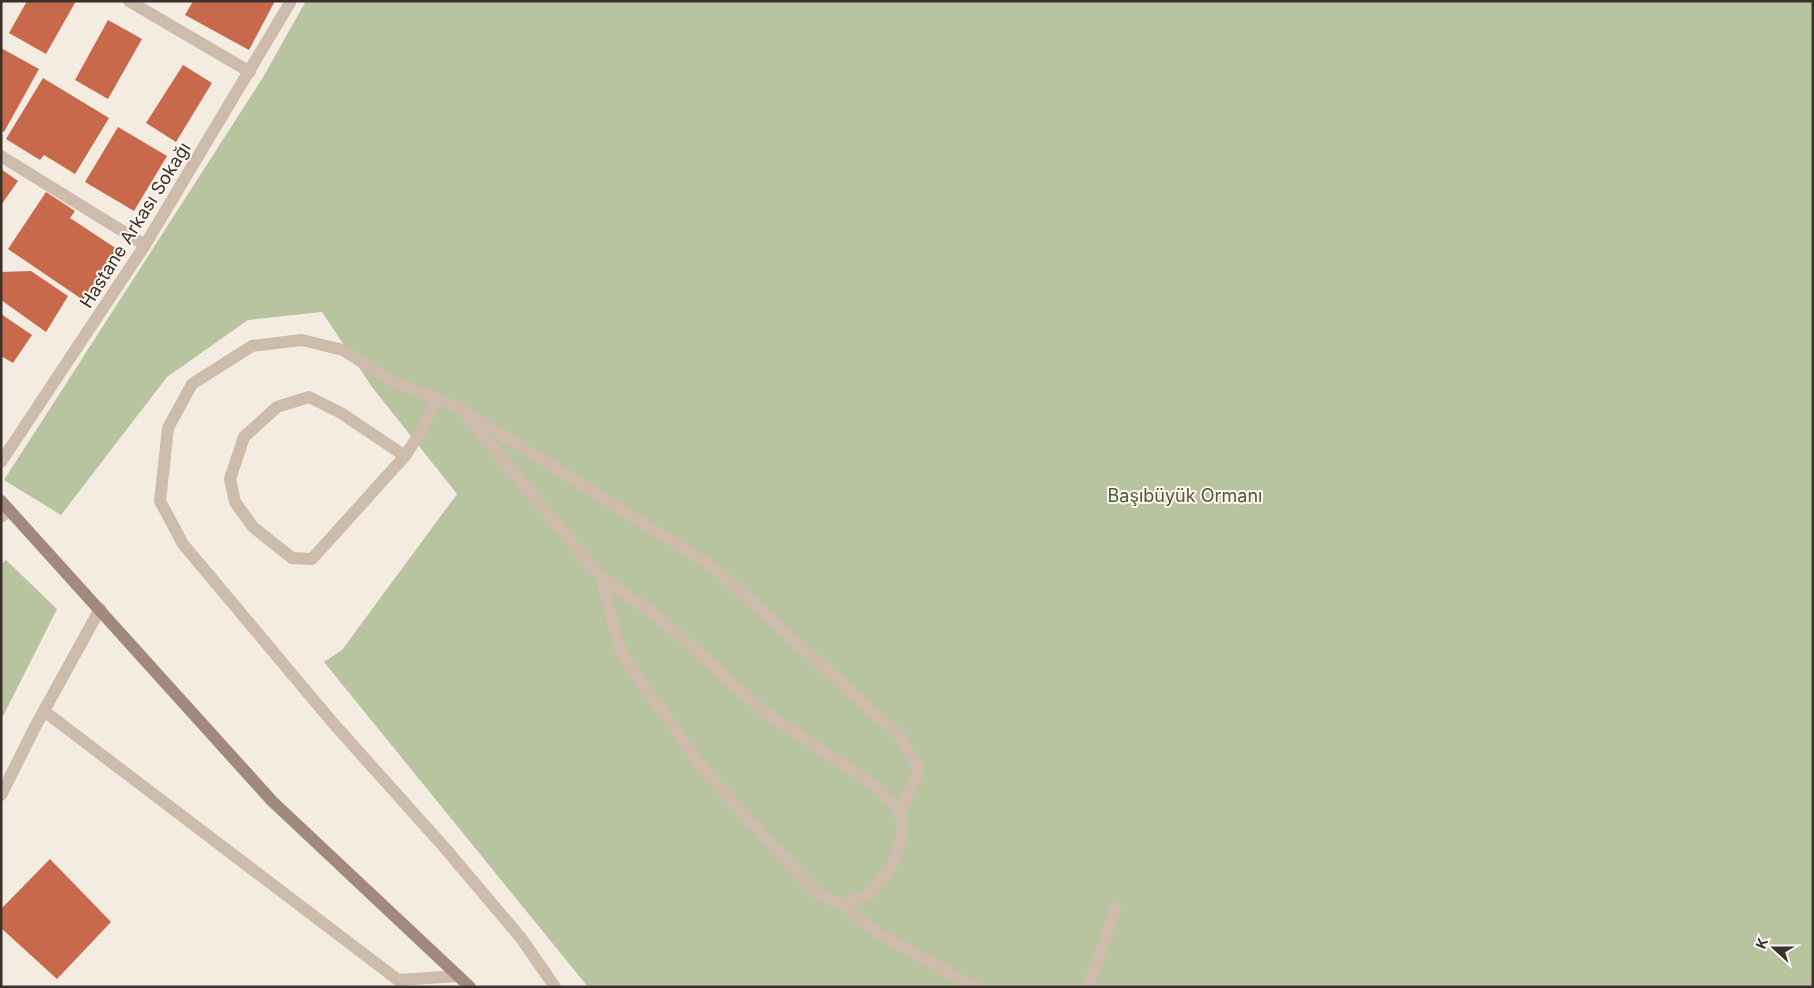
<svg xmlns="http://www.w3.org/2000/svg" width="1814" height="988" font-family="Inter,sans-serif">
  <rect width="100%" height="100%" fill="#f4ebe1"/>
  <g fill="#b8c4a0">
    <path d="M 306,1 L 1813,1 L 1813,987 L 588,987 L 324,662 L 342,650 L 457,494 L 372,387 L 322,312 L 248,320 L 167,377 L 61,515 L 4,480 L 262,79 Z"/>
    <path d="M 6,560 L 57,609 L 1,720 L 1,564 Z"/>
  </g>
  <g fill="#c8694b">
    <path d="M 27,1 L 76,1 L 46,54 L 9,33 Z"/>
    <path d="M 193,1 L 275,1 L 249,50 L 185,15 Z"/>
    <path d="M 108,20 L 142,39 L 108,99 L 75,80 Z"/>
    <path d="M 1,48 L 39,69 L 4,132 L 1,130 Z"/>
    <path d="M 183,65 L 212,83 L 176,142 L 146,123 Z"/>
    <path d="M 43,78 L 109,118 L 75,174 L 44,155 L 40,160 L 6,139 Z"/>
    <path d="M 118,127 L 167,156 L 134,211 L 85,182 Z"/>
    <path d="M 1,169 L 18,181 L 1,205 Z"/>
    <path d="M 46,192 L 75,211 L 70,218 L 117,249 L 83,300 L 8,249 Z"/>
    <path d="M 31,271 L 68,296 L 46,332 L 1,300 L 1,272 Z"/>
    <path d="M 1,314 L 32,335 L 13,363 L 1,356 Z"/>
    <path d="M 50,859 L 111,922 L 57,979 L 1,928 L 1,909 Z"/>
  </g>
  <g fill="none" stroke-linecap="round" stroke-linejoin="round">
    <g stroke="#cdbbac" stroke-width="12">
      <path d="M 469,414 L 713,567 L 901,737 L 919,770 L 900,812"/>
      <path d="M 405,456 L 341,413 L 309,397 L 277,407 L 244,437 L 230,479 L 235,502 L 253,527 L 292,558 L 312,559 L 405,456 L 422,430 L 437,399"/>
      <path d="M 1,517 L 9,510"/>
      <path d="M 44,711 L 398,980 L 458,976"/>
      <path d="M 1,795 L 35,727 L 100,609"/>
      <path d="M 842,904 L 874,931 L 975,987"/>
      <path d="M 555,987 L 521,938 L 444,847 L 333,723 L 183,544 L 160,501 L 168,428 L 192,384 L 252,346 L 302,340 L 343,350 L 393,382 L 459,407 L 601,577 L 661,619 L 762,710 L 877,787 L 900,812 L 902,835 L 893,864 L 871,893 L 842,904 L 818,895 L 704,770 L 621,653 L 601,577"/>
      <path d="M 1088,987 L 1116,907"/>
    </g>
    <g stroke="#cdbbac" stroke-width="12">
      <path d="M 129,1 L 250,72"/>
      <path d="M 1,156 L 145,245"/>
      <path d="M 1,462 L 145,245 L 291,1"/>
    </g>
    <path stroke="#a18a7d" stroke-width="12" d="M 1,501 L 272,801 L 470,987"/>
  </g>
  <g text-anchor="middle" dominant-baseline="central" stroke-width="4" stroke-linejoin="round" paint-order="stroke">
    <g font-size="18" fill="#3b302b" stroke="#fbf5ee">
      <text transform="translate(135 225) rotate(-58)">Hastane Arkası Sokağı</text>
    </g>
    <g font-size="18" fill="#4a5a2e" stroke="#fbf5ee">
      <text x="1185" y="495">Başıbüyük Ormanı</text>
    </g>
  </g>
  <rect width="1814" height="988" fill="none" stroke="#3b302b" stroke-width="5"/>
  <g transform="translate(1774 948) rotate(291)" stroke="#fbf5ee" stroke-width="4" paint-order="stroke">
  <path d="M0-4L9 19L0 12L-9 19Z" fill="#3b302b"/>
  <text y="-8" font-size="14" font-weight="bold" text-anchor="middle" fill="#3b302b">K</text>
  </g>
</svg>
